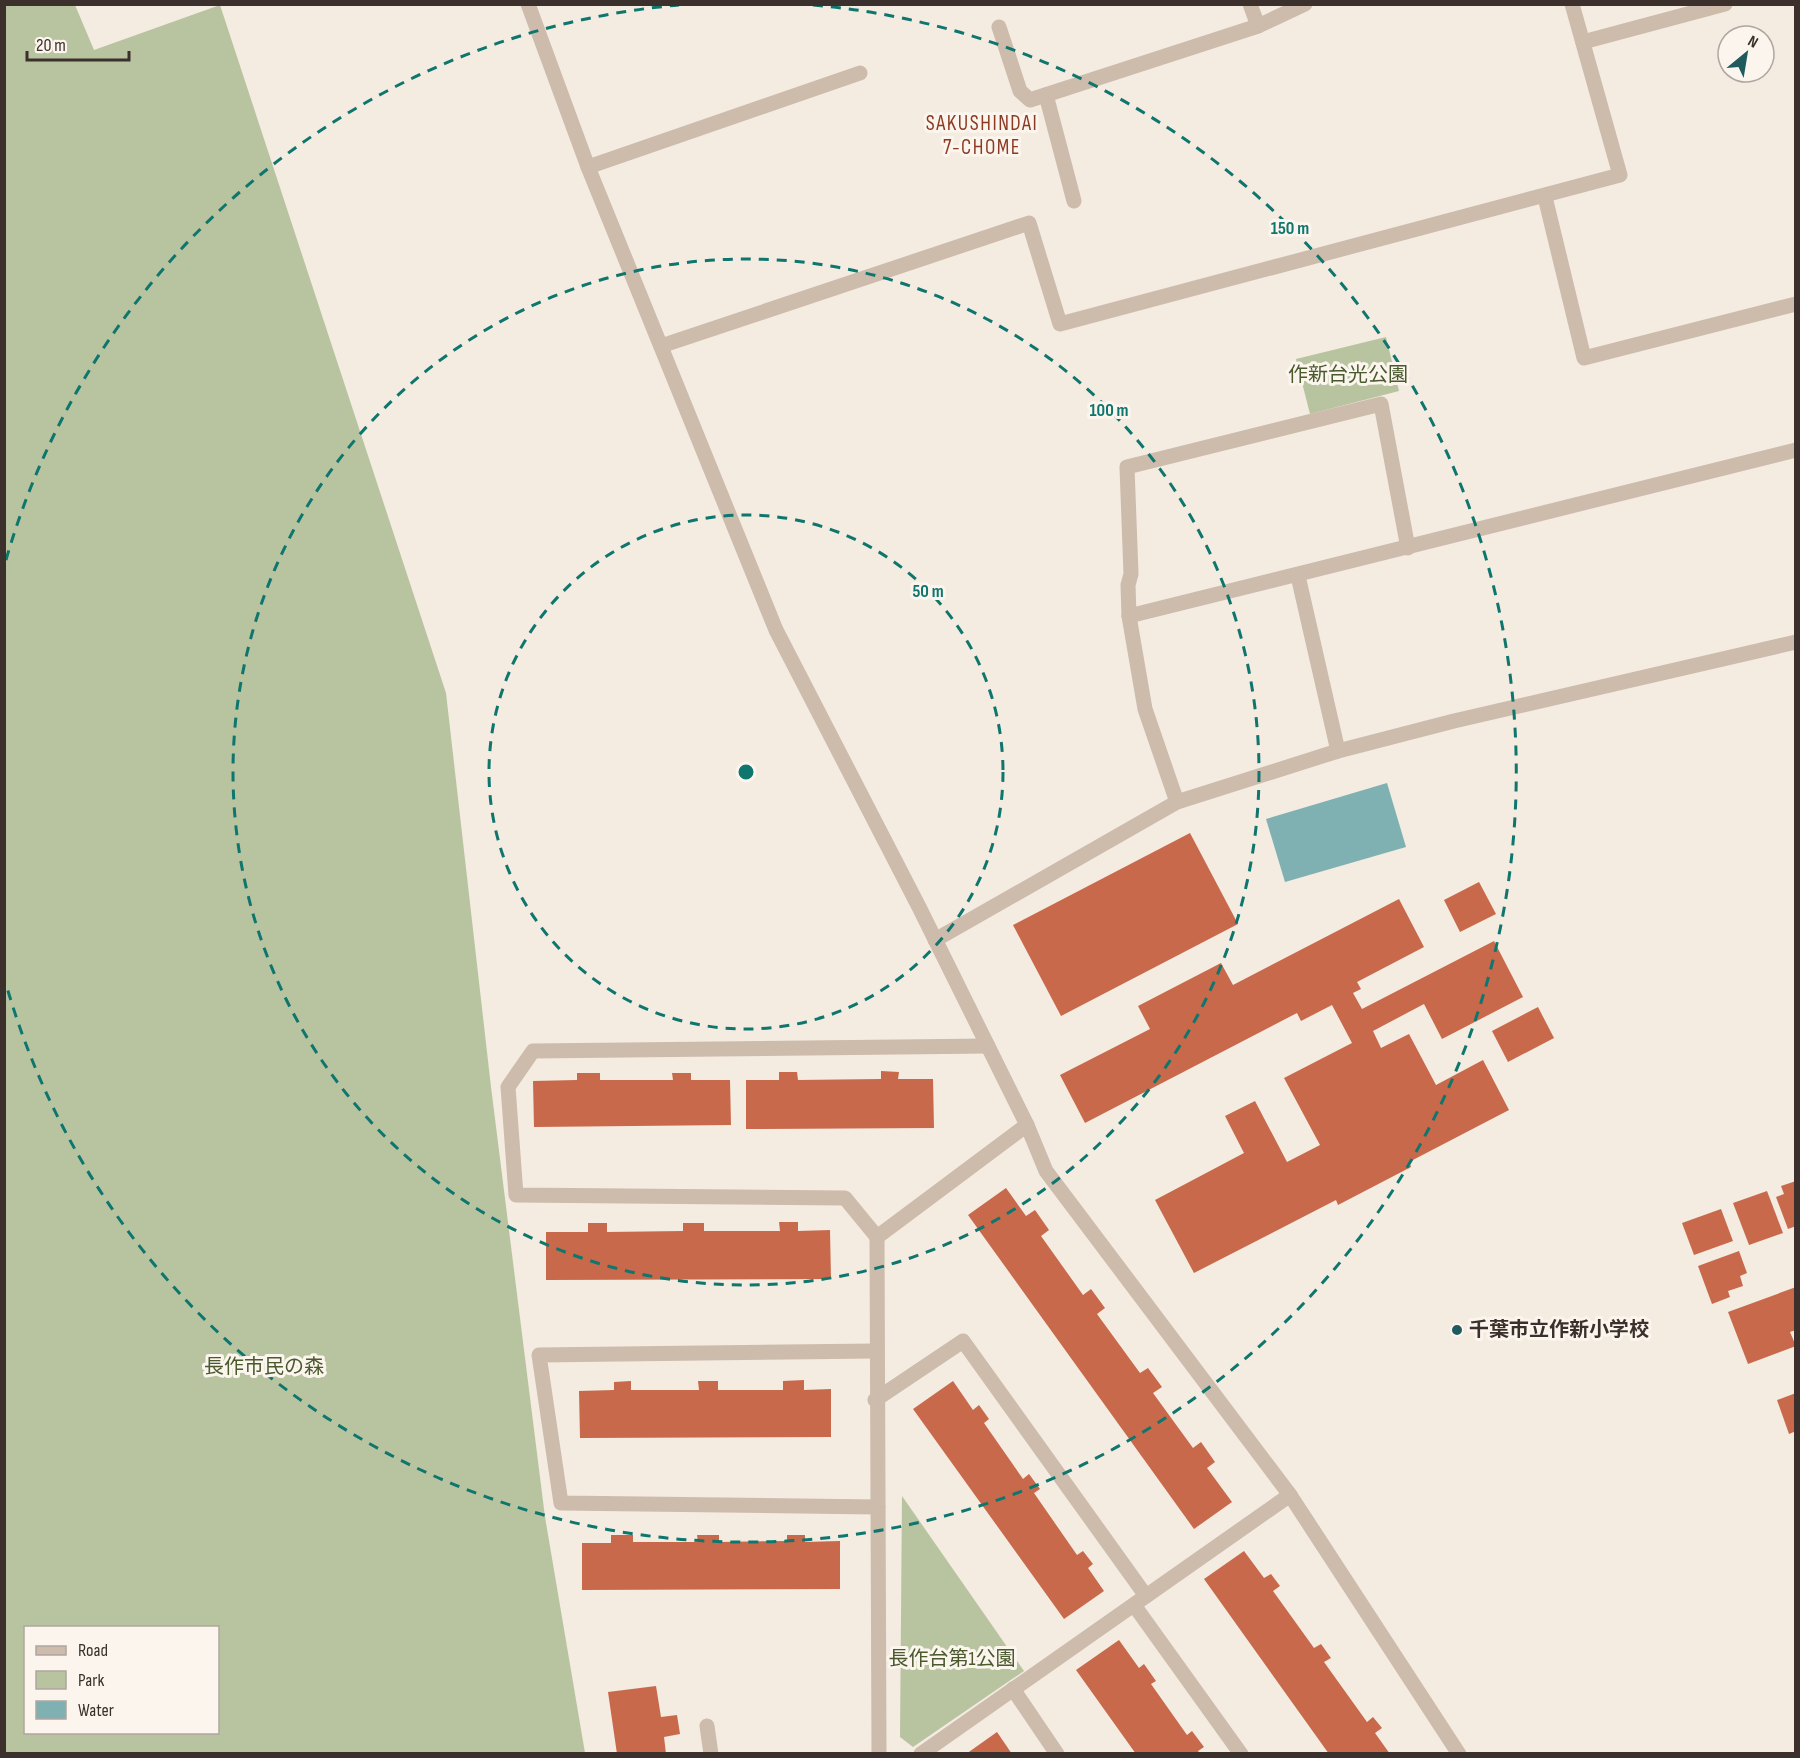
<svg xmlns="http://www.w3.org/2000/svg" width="1800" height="1758" font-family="'Sofia Sans Condensed','Noto Sans JP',sans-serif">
  <rect width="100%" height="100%" fill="#f4ebe1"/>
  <g fill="#b8c4a0" fill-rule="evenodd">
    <path d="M 5,4 L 75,5 L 94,50 L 220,5 L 446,693 L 491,1087 L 545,1517 L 585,1753 L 5,1753 ZM 26,1628 L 218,1628 L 218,1732 L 26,1732 Z"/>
    <path d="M 1386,337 L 1399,391 L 1310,414 L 1296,359 Z"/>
    <path d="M 902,1496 L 1024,1671 L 913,1747 L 900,1737 Z"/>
  </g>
  <path fill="#7fb0b2" d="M 1387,783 L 1406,847 L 1285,882 L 1266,819 Z"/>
  <g fill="#c8694b">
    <path d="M 1190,833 L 1238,924 L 1061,1016 L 1013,925 Z"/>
    <path d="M 1479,882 L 1496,914 L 1460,932 L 1444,900 Z"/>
    <path d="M 1399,899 L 1424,947 L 1357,982 L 1361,989 L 1353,993 L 1362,1009 L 1494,941 L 1523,997 L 1442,1039 L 1424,1004 L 1373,1031 L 1381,1048 L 1409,1034 L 1436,1085 L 1483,1060 L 1509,1110 L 1409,1162 L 1411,1167 L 1338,1205 L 1336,1200 L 1194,1273 L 1155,1200 L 1244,1153 L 1225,1116 L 1255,1101 L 1287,1162 L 1320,1145 L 1284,1078 L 1352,1043 L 1332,1005 L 1301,1021 L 1297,1013 L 1085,1123 L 1060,1075 L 1150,1029 L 1138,1006 L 1221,963 L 1233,985 Z"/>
    <path d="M 1538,1007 L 1554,1038 L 1508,1062 L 1492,1031 Z"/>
    <path d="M 881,1071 L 899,1072 L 898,1079 L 933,1079 L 934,1128 L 746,1129 L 746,1080 L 779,1080 L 779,1072 L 797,1072 L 798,1080 L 881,1079 Z"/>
    <path d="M 577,1073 L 600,1073 L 600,1080 L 673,1080 L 672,1073 L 691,1073 L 691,1080 L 730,1080 L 731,1125 L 534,1127 L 533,1081 L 577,1080 Z"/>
    <path d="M 1796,1181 L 1796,1226 L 1788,1229 L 1776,1197 L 1784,1194 L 1781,1186 Z"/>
    <path d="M 1006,1188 L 1026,1216 L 1035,1210 L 1049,1230 L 1041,1236 L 1083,1295 L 1091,1289 L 1105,1308 L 1097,1314 L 1140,1373 L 1148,1368 L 1162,1387 L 1153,1393 L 1193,1448 L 1201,1442 L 1215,1462 L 1207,1468 L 1232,1502 L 1194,1529 L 968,1215 Z"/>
    <path d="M 1767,1191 L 1783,1233 L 1749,1245 L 1733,1203 Z"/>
    <path d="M 1721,1209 L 1733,1241 L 1694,1255 L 1682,1223 Z"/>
    <path d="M 779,1222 L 798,1222 L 798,1231 L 830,1230 L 831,1279 L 546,1280 L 546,1232 L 588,1232 L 588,1223 L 607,1223 L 607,1232 L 683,1231 L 683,1223 L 704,1223 L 704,1231 L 780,1231 Z"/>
    <path d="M 1739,1251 L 1747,1273 L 1740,1276 L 1743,1286 L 1728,1291 L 1730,1297 L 1712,1304 L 1698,1266 Z"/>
    <path d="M 1796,1287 L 1796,1330 L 1790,1332 L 1796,1346 L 1748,1364 L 1728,1312 Z"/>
    <path d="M 804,1380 L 804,1390 L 831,1389 L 831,1437 L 580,1438 L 579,1391 L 614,1390 L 614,1382 L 631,1381 L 631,1390 L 699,1390 L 698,1381 L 718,1381 L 718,1390 L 783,1390 L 783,1381 Z"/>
    <path d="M 953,1381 L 973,1410 L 979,1405 L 989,1419 L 984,1423 L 1023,1479 L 1029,1474 L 1040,1489 L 1034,1493 L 1077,1555 L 1083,1551 L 1093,1564 L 1088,1568 L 1104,1591 L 1064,1619 L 913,1409 Z"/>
    <path d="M 1796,1393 L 1796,1431 L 1789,1434 L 1777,1400 Z"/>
    <path d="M 611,1535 L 633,1535 L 633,1542 L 698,1542 L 697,1535 L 719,1535 L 719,1542 L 787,1541 L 787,1535 L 805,1535 L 805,1542 L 840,1541 L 840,1589 L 582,1590 L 582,1543 L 611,1543 Z"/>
    <path d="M 1244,1551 L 1264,1578 L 1271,1574 L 1280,1586 L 1273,1591 L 1314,1648 L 1321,1644 L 1331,1658 L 1324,1662 L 1367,1722 L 1373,1717 L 1382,1728 L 1375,1733 L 1390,1754 L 1329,1754 L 1204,1579 Z"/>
    <path d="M 1119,1640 L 1139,1668 L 1144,1664 L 1156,1681 L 1151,1684 L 1187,1735 L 1192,1731 L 1204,1747 L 1198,1751 L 1200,1754 L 1136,1754 L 1076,1670 Z"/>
    <path d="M 656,1686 L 661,1717 L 677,1715 L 680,1734 L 664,1737 L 666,1754 L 617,1754 L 608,1692 Z"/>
    <path d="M 997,1732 L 1012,1754 L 966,1754 Z"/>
  </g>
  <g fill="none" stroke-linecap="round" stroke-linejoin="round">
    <g stroke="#cdbbac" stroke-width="15">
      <path d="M 528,4 L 588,167 L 776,630 L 919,907 L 1027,1125 L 1046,1171 L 1290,1495 L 1459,1754"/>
      <path d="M 1250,4 L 1258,26"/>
      <path d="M 999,27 L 1020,91 L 1030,100 L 1258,26 L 1305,4"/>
      <path d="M 1583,42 L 1725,4"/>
      <path d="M 1046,95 L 1074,201"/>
      <path d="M 588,167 L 860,73"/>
      <path d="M 1545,197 L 1584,358 L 1796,304"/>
      <path d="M 661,346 L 1029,223 L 1060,324 L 1620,175 L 1572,4"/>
      <path d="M 1298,576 L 1338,751"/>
      <path d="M 1129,616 L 1796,450"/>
      <path d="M 1177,802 L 1145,709 L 1129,616 L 1128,585 L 1131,574 L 1127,467 L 1381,404 L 1408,548"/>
      <path d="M 935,940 L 1177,802 L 1338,751 L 1454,721 L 1796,642"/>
      <path d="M 877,1237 L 845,1198 L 516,1195 L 508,1087 L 533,1051 L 988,1046"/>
      <path d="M 877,1351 L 539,1355 L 561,1503 L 878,1507"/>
      <path d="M 875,1400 L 963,1341 L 1146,1596"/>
      <path d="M 1134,1605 L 1241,1754"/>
      <path d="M 1013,1689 L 1057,1754"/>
      <path d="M 707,1726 L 711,1754"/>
      <path d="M 879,1754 L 877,1237 L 1027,1125"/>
      <path d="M 921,1754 L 1290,1495"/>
    </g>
  </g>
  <g fill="none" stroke="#0f766e" stroke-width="3" stroke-dasharray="10 8">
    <circle cx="746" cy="772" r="257"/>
    <circle cx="746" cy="772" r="513"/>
    <path d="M6 560A770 770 0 0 1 679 5M813 5A770 770 0 1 1 6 984"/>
  </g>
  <circle fill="#1f5a5e" stroke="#fbf5ee" stroke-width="2" cx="1457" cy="1330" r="6"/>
  <g text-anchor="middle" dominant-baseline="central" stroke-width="6" stroke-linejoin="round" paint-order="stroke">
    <g font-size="20" fill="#4a5a2e" stroke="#fbf5ee">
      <text x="1348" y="375">作新台光公園</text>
      <text x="264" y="1367">長作市民の森</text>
      <text x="952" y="1659">長作台第1公園</text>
    </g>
    <g font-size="20" font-weight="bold" fill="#3b302b" stroke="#fbf5ee" text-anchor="start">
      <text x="1469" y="1330">千葉市立作新小学校</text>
    </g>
    <g font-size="21" letter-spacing="1.5" fill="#8c3b22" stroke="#fbf5ee">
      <text x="982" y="123">SAKUSHINDAI<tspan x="982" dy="24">7-CHOME</tspan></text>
    </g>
  </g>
  <circle cx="746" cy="772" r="9" fill="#0f766e" stroke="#fbf5ee" stroke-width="3"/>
  <g font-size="18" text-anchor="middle" font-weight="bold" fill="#0f766e" stroke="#fbf5ee" stroke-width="6" stroke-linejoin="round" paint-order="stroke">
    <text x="1290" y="234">150 m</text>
    <text x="1109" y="416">100 m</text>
    <text x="928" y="597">50 m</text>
  </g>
  <rect width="1800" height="1758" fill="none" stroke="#3b302b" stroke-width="12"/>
  <rect x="24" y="1626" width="195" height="108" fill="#fbf5ee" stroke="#aea6a0" stroke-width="1.5"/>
  <rect x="36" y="1646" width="30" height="9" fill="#cdbbac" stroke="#aea6a0" stroke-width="1.5"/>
  <text x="78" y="1656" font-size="18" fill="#3b302b">Road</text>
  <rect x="36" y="1671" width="30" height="18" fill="#b8c4a0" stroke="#aea6a0" stroke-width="1.5"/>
  <text x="78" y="1686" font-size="18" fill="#3b302b">Park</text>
  <rect x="36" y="1701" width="30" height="18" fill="#7fb0b2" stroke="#aea6a0" stroke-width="1.5"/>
  <text x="78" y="1716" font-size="18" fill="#3b302b">Water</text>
  <g transform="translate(1746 54) rotate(30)"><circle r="28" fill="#fbf5ee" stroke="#aea6a0" stroke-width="1.5"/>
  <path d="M0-4.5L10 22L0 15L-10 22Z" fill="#1f5a5e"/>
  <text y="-9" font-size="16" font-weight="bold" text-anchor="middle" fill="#3b302b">N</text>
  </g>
  <path d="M27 51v9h102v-9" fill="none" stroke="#3b302b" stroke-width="3"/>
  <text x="36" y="51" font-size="18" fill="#3b302b" stroke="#fbf5ee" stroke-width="4.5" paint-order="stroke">20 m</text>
</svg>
